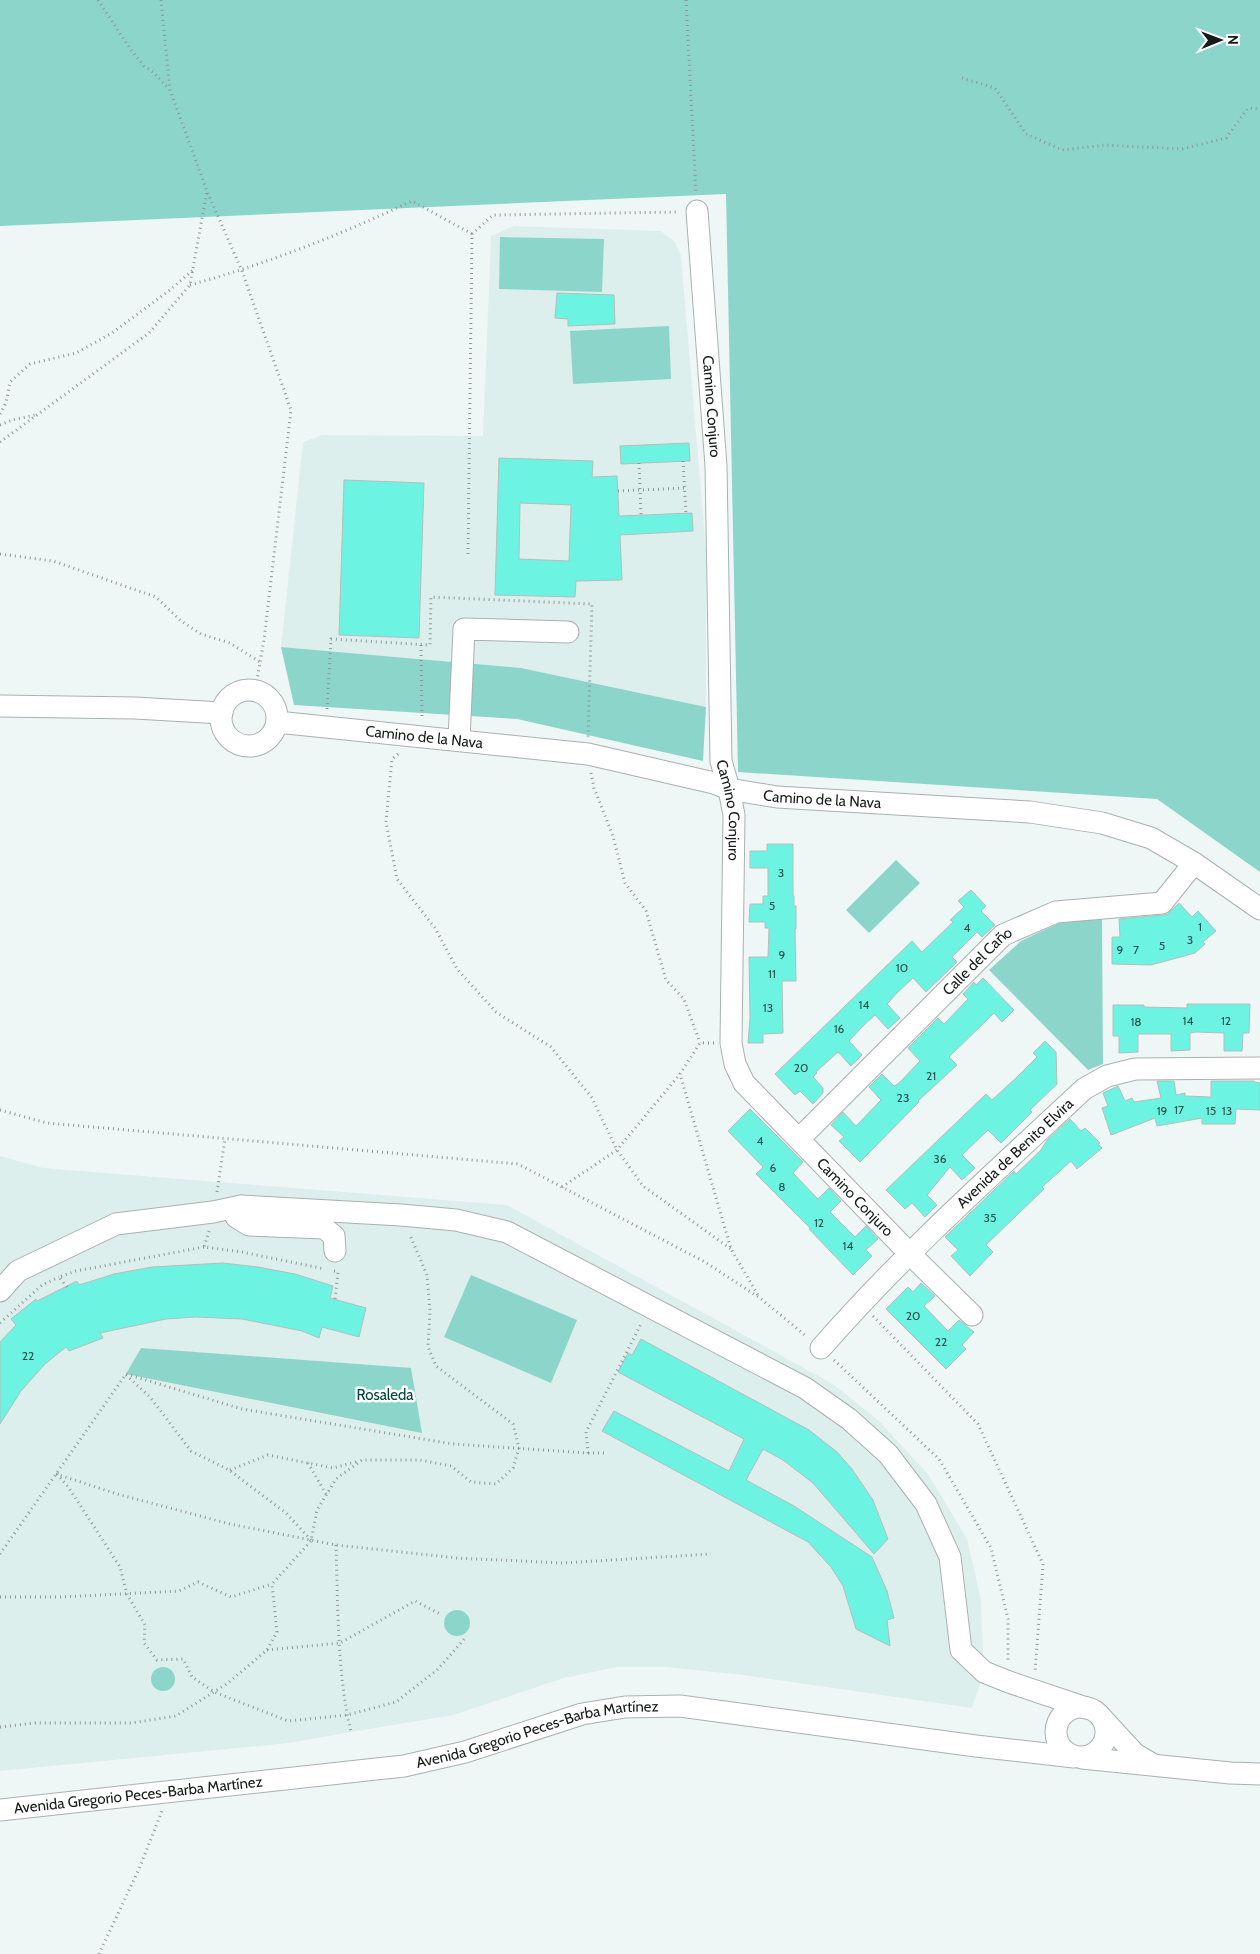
<svg xmlns="http://www.w3.org/2000/svg" width="1260" height="1954" font-family="Cabin,sans-serif">
  <rect width="100%" height="100%" fill="#eff7f6"/>
  <g fill="#ddefec">
    <path d="M 514,226 L 661,231 L 675,242 L 681,256 L 706,550 L 706,707 L 521,668 L 281,647 L 303,442 L 322,435 L 483,436 L 491,236 Z"/>
    <path d="M 0,1156 L 43,1168 L 507,1205 L 833,1384 L 879,1421 L 928,1474 L 967,1539 L 981,1600 L 984,1672 L 972,1708 L 743,1675 L 666,1667 L 617,1667 L 564,1678 L 454,1715 L 351,1732 L 289,1743 L 0,1771 Z"/>
  </g>
  <g fill="#8cd5ca">
    <path d="M 0,0 L 1260,0 L 1260,872 L 1157,799 L 738,772 L 726,194 L 0,226 Z"/>
    <path d="M 500,237 L 604,239 L 602,292 L 499,289 Z"/>
    <path d="M 669,326 L 671,379 L 573,384 L 570,331 Z"/>
    <path d="M 281,647 L 521,668 L 706,707 L 703,761 L 517,719 L 294,705 Z"/>
    <path d="M 896,860 L 920,883 L 869,933 L 846,910 Z"/>
    <path d="M 1102,918 L 1103,1064 L 1088,1070 L 989,970 L 1021,941 L 1059,923 Z"/>
    <path d="M 471,1275 L 577,1320 L 551,1383 L 444,1337 Z"/>
    <path d="M 141,1348 L 411,1368 L 422,1433 L 126,1374 Z"/>
    <circle cx="457" cy="1623" r="13"/>
    <circle cx="163" cy="1679" r="12"/>
  </g>
  <g fill="#6cf3e2" stroke="#b5bebc" fill-rule="evenodd">
    <path d="M 557,293 L 614,295 L 615,324 L 568,326 L 568,319 L 555,318 Z"/>
    <path d="M 689,443 L 690,461 L 621,464 L 620,446 Z"/>
    <path d="M 499,458 L 593,461 L 592,477 L 617,476 L 619,516 L 692,513 L 693,531 L 620,535 L 622,580 L 576,581 L 575,597 L 495,595 ZM 520,503 L 571,505 L 569,561 L 519,559 Z"/>
    <path d="M 344,480 L 424,483 L 419,638 L 339,635 Z"/>
    <path d="M 767,844 L 793,844 L 793,896 L 794,896 L 794,906 L 796,906 L 796,929 L 795,929 L 796,981 L 782,981 L 783,1033 L 763,1034 L 763,1043 L 748,1043 L 750,1018 L 749,957 L 768,957 L 769,928 L 765,928 L 765,922 L 749,922 L 750,904 L 763,904 L 763,896 L 768,896 L 768,868 L 750,868 L 750,851 L 767,851 Z"/>
    <path d="M 971,890 L 986,906 L 981,911 L 995,925 L 982,937 L 977,932 L 952,957 L 957,962 L 926,992 L 913,978 L 898,992 L 887,1004 L 900,1018 L 888,1029 L 875,1015 L 863,1026 L 849,1041 L 862,1055 L 851,1066 L 838,1052 L 816,1072 L 817,1073 L 813,1077 L 823,1088 L 823,1093 L 813,1104 L 800,1091 L 795,1095 L 775,1074 L 912,941 L 922,952 L 953,922 L 950,920 L 964,907 L 958,901 Z"/>
    <path d="M 1179,903 L 1192,917 L 1198,911 L 1216,931 L 1203,942 L 1205,944 L 1195,953 L 1151,965 L 1112,964 L 1112,937 L 1120,937 L 1119,919 L 1163,915 L 1168,914 Z"/>
    <path d="M 983,978 L 1014,1010 L 1002,1022 L 994,1013 L 949,1057 L 957,1065 L 918,1101 L 919,1102 L 860,1162 L 839,1141 L 844,1137 L 831,1125 L 843,1112 L 856,1126 L 881,1100 L 869,1087 L 882,1074 L 894,1086 L 899,1083 L 920,1061 L 908,1048 L 938,1018 L 944,1024 L 968,999 L 963,994 L 974,982 L 976,985 Z"/>
    <path d="M 1187,1004 L 1250,1004 L 1249,1033 L 1243,1033 L 1242,1051 L 1224,1051 L 1224,1033 L 1196,1032 L 1190,1033 L 1190,1050 L 1171,1051 L 1171,1034 L 1138,1034 L 1138,1052 L 1119,1053 L 1119,1036 L 1113,1036 L 1113,1005 L 1144,1005 L 1144,1007 L 1187,1008 Z"/>
    <path d="M 1045,1041 L 1056,1052 L 1057,1084 L 1030,1110 L 1032,1112 L 1001,1143 L 988,1130 L 962,1155 L 975,1168 L 962,1180 L 950,1167 L 927,1195 L 937,1205 L 925,1217 L 912,1203 L 905,1209 L 886,1190 L 986,1094 L 992,1100 L 1018,1076 L 1037,1057 L 1033,1053 Z"/>
    <path d="M 1157,1081 L 1174,1081 L 1176,1095 L 1185,1093 L 1185,1096 L 1211,1097 L 1211,1081 L 1254,1081 L 1254,1082 L 1260,1083 L 1260,1110 L 1236,1109 L 1235,1124 L 1202,1124 L 1202,1118 L 1157,1126 L 1155,1118 L 1111,1135 L 1102,1108 L 1108,1106 L 1103,1093 L 1118,1086 L 1125,1101 L 1132,1098 L 1134,1102 L 1161,1098 Z"/>
    <path d="M 750,1109 L 803,1162 L 793,1173 L 818,1199 L 829,1188 L 841,1201 L 830,1212 L 855,1237 L 866,1226 L 878,1239 L 866,1250 L 872,1256 L 853,1275 L 809,1229 L 810,1228 L 756,1174 L 763,1167 L 728,1131 Z"/>
    <path d="M 1070,1119 L 1081,1131 L 1085,1128 L 1100,1143 L 1098,1144 L 1102,1148 L 1077,1169 L 1071,1161 L 1042,1187 L 1044,1189 L 986,1245 L 993,1252 L 970,1276 L 951,1256 L 958,1250 L 945,1237 L 1014,1171 L 1016,1174 L 1041,1150 L 1047,1140 Z"/>
    <path d="M 223,1263 L 258,1267 L 295,1274 L 333,1286 L 330,1298 L 366,1308 L 359,1337 L 322,1327 L 319,1338 L 302,1331 L 242,1319 L 195,1317 L 166,1319 L 100,1333 L 103,1338 L 69,1351 L 66,1347 L 45,1364 L 21,1391 L 0,1424 L 0,1342 L 16,1325 L 11,1319 L 36,1299 L 37,1301 L 77,1281 L 79,1285 L 114,1274 L 152,1267 Z"/>
    <path d="M 921,1283 L 935,1296 L 924,1306 L 948,1331 L 959,1320 L 974,1332 L 962,1345 L 966,1349 L 946,1369 L 886,1309 L 908,1287 L 913,1292 Z"/>
    <path d="M 641,1339 L 809,1430 L 837,1452 L 852,1469 L 873,1500 L 888,1539 L 874,1554 L 813,1483 L 783,1460 L 763,1449 L 746,1480 L 794,1506 L 872,1557 L 887,1591 L 894,1618 L 887,1620 L 890,1646 L 856,1629 L 843,1586 L 831,1567 L 808,1542 L 602,1431 L 614,1411 L 729,1471 L 744,1439 L 618,1372 L 628,1353 L 632,1355 Z"/>
  </g>
  <g fill="none" stroke-linecap="round" stroke-linejoin="round">
    <g stroke="#a9b1b0" stroke-width="23">
      <g id="minor">
        <path id="s1" d="M 697,211 L 716,466 L 721,761 L 729,789 L 734,815 L 731,1043 L 735,1064 L 744,1083 L 909,1253 L 972,1315"/>
        <circle cx="249" cy="718" r="28"/>
        <path d="M 0,706 L 135,708 L 222,713"/>
        <path id="s2" d="M 277,722 L 588,754 L 714,783 L 729,789 L 777,797 L 1030,812 L 1102,823 L 1151,838 L 1194,863 L 1260,909"/>
        <path d="M 459,740 L 464,629 L 568,632"/>
        <path id="s3" d="M 799,1139 L 1003,935 L 1056,912 L 1162,903 L 1194,863"/>
        <path d="M 241,1206 L 236,1217 L 249,1225 L 324,1228 L 334,1236 L 335,1251"/>
        <path d="M 0,1291 L 18,1271 L 116,1224 L 213,1212 L 241,1206 L 401,1215 L 456,1220 L 507,1232 L 805,1388 L 849,1419 L 888,1454 L 926,1504 L 950,1557 L 961,1650 L 984,1672 L 1009,1682 L 1086,1708"/>
        <path id="s4" d="M 821,1348 C 902,1255 994,1173 1084,1089 L 1107,1076 L 1135,1069 L 1260,1068"/>
        <circle cx="1081" cy="1732" r="25"/>
        <path d="M 1101,1717 L 1135,1754 L 1152,1764"/>
        <path d="M 1082,1758 L 1230,1773 L 1260,1774"/>
        <path id="s5" d="M 0,1810 L 404,1766 L 465,1752 L 582,1714 L 625,1707 L 680,1706 L 976,1746 L 1074,1757"/>
      </g>
    </g>
    <g stroke="#919696" stroke-width="3" stroke-dasharray="1 4" stroke-linecap="butt">
      <path d="M 98,0 L 129,47 L 144,66 L 153,72 L 169,89"/>
      <path d="M 161,0 L 170,90 L 207,191 L 242,271 L 291,410 L 264,640 L 255,691"/>
      <path d="M 686,0 L 696,194"/>
      <path d="M 962,78 L 995,88 L 1026,134 L 1062,150 L 1105,145 L 1182,149 L 1226,138 L 1248,108 L 1260,109"/>
      <path d="M 190,285 C 266,264 340,235 412,201 L 472,234"/>
      <path d="M 0,414 L 6,403 L 10,382 L 30,364 L 76,353 L 112,333 L 170,290 L 193,270"/>
      <path d="M 0,425 L 12,420 L 35,415"/>
      <path d="M 0,442 L 149,333 L 190,285 L 207,191"/>
      <path d="M 683,461 L 686,513"/>
      <path d="M 639,463 L 641,515"/>
      <path d="M 618,491 L 685,488"/>
      <path d="M 0,554 L 53,561 L 156,597 L 181,621 L 201,634 L 230,643 L 260,662"/>
      <path d="M 468,554 L 472,234 L 493,215 L 678,212"/>
      <path d="M 421,645 L 422,718"/>
      <path d="M 327,709 L 331,639 L 430,645 L 431,597 L 592,604 L 588,737"/>
      <path d="M 398,754 L 392,759 L 386,822 L 397,879 L 435,928 L 457,969 L 496,1012 L 551,1047 L 592,1098 L 617,1150 L 643,1186 L 731,1249"/>
      <path d="M 591,773 L 594,788 L 613,836 L 625,883 L 646,911 L 666,980 L 684,999 L 700,1043"/>
      <path d="M 714,1043 L 700,1043 L 680,1074 L 731,1249 L 759,1297"/>
      <path d="M 0,1110 L 47,1123 L 518,1164 L 705,1262 L 760,1298 L 806,1336"/>
      <path d="M 562,1187 L 617,1150 L 680,1074"/>
      <path d="M 217,1192 L 225,1139"/>
      <path d="M 209,1231 L 204,1247 L 242,1252 L 325,1269"/>
      <path d="M 334,1271 L 338,1272 L 335,1299"/>
      <path d="M 67,1287 L 59,1277 L 76,1271 L 204,1247"/>
      <path d="M 873,1316 L 978,1424 L 1043,1564 L 1035,1672"/>
      <path d="M 0,1323 L 42,1285 L 59,1277"/>
      <path d="M 834,1360 L 939,1459 L 991,1548 L 1008,1619 L 1008,1662"/>
      <path d="M 126,1375 L 150,1397 L 191,1451 L 229,1470 L 286,1513 L 311,1540"/>
      <path d="M 588,1453 L 604,1453"/>
      <path d="M 308,1463 L 326,1494"/>
      <path d="M 230,1470 L 268,1455 L 333,1468 L 359,1461"/>
      <path d="M 56,1474 L 117,1494 L 230,1524 L 336,1545 L 457,1558 L 563,1563 L 711,1554"/>
      <path d="M 57,1474 L 69,1488 L 120,1567 L 127,1594 L 145,1625 L 144,1643 L 157,1660 L 183,1659 L 192,1677 L 214,1692 L 288,1721 L 347,1715 L 396,1702 L 437,1670 L 466,1637"/>
      <path d="M 336,1545 C 338,1605 337,1674 351,1732"/>
      <path d="M 0,1554 L 126,1374 L 242,1409 L 453,1444 L 588,1453 L 586,1432 L 642,1322"/>
      <path d="M 0,1597 L 62,1597 L 179,1591 L 198,1582 L 231,1597 L 272,1584"/>
      <path d="M 267,1650 L 340,1643 L 415,1601 L 442,1615"/>
      <path d="M 0,1727 L 35,1723 L 131,1723 L 176,1716 L 228,1683 L 267,1650 L 277,1632 L 272,1584 L 311,1541 L 317,1510 L 336,1479 L 362,1460 L 420,1460 L 451,1466 L 471,1482 L 496,1484 L 513,1468 L 519,1448 L 513,1424 L 436,1366 L 428,1347 L 430,1311 L 427,1275 L 410,1235"/>
      <path d="M 99,1954 L 139,1869 L 162,1811"/>
    </g>
    <use href="#minor" stroke="#fff" stroke-width="21"/>
  </g>
  <g text-anchor="middle" dominant-baseline="central" stroke-width="5" stroke-linejoin="round" paint-order="stroke">
    <g font-size="12" fill="#2c504c">
      <text x="781" y="872">3</text>
      <text x="772" y="905">5</text>
      <text x="1200" y="926">1</text>
      <text x="967" y="927">4</text>
      <text x="1190" y="939">3</text>
      <text x="1162" y="945">5</text>
      <text x="1120" y="949">9</text>
      <text x="1136" y="949">7</text>
      <text x="782" y="954">9</text>
      <text x="902" y="967">10</text>
      <text x="772" y="973">11</text>
      <text x="864" y="1004">14</text>
      <text x="768" y="1007">13</text>
      <text x="1188" y="1020">14</text>
      <text x="1226" y="1020">12</text>
      <text x="1136" y="1021">18</text>
      <text x="839" y="1028">16</text>
      <text x="801" y="1067">20</text>
      <text x="931" y="1075">21</text>
      <text x="903" y="1097">23</text>
      <text x="1179" y="1109">17</text>
      <text x="1162" y="1110">19</text>
      <text x="1211" y="1110">15</text>
      <text x="1227" y="1110">13</text>
      <text x="760" y="1140">4</text>
      <text x="940" y="1158">36</text>
      <text x="773" y="1167">6</text>
      <text x="782" y="1186">8</text>
      <text x="990" y="1217">35</text>
      <text x="819" y="1222">12</text>
      <text x="848" y="1245">14</text>
      <text x="913" y="1315">20</text>
      <text x="941" y="1341">22</text>
      <text x="28" y="1355">22</text>
    </g>
    <g font-size="15" fill="#171a1a" stroke="#fff">
      <text stroke="none"><textPath href="#s1" startOffset="196">Camino Conjuro</textPath></text>
      <text stroke="none"><textPath href="#s2" startOffset="148">Camino de la Nava</textPath></text>
      <text stroke="none"><textPath href="#s2" startOffset="552">Camino de la Nava</textPath></text>
      <text stroke="none"><textPath href="#s1" startOffset="601">Camino Conjuro</textPath></text>
      <text stroke="none"><textPath href="#s3" startOffset="252">Calle del Caño</textPath></text>
      <text stroke="none"><textPath href="#s4" startOffset="275">Avenida de Benito Elvira</textPath></text>
      <text stroke="none"><textPath href="#s1" startOffset="1036">Camino Conjuro</textPath></text>
      <text stroke="none"><textPath href="#s5" startOffset="544">Avenida Gregorio Peces-Barba Martínez</textPath></text>
      <text stroke="none"><textPath href="#s5" startOffset="139">Avenida Gregorio Peces-Barba Martínez</textPath></text>
    </g>
    <g font-size="15" fill="#00423c" stroke="#fff">
      <text x="385" y="1395">Rosaleda</text>
    </g>
  </g>
  <g transform="translate(1220 40) rotate(89)" stroke="#ffffff" stroke-width="4" paint-order="stroke">
  <path d="M0-4L9 19L0 12L-9 19Z" fill="#171a1a"/>
  <text y="-8" font-size="14" font-weight="bold" text-anchor="middle" fill="#171a1a">N</text>
  </g>
</svg>
